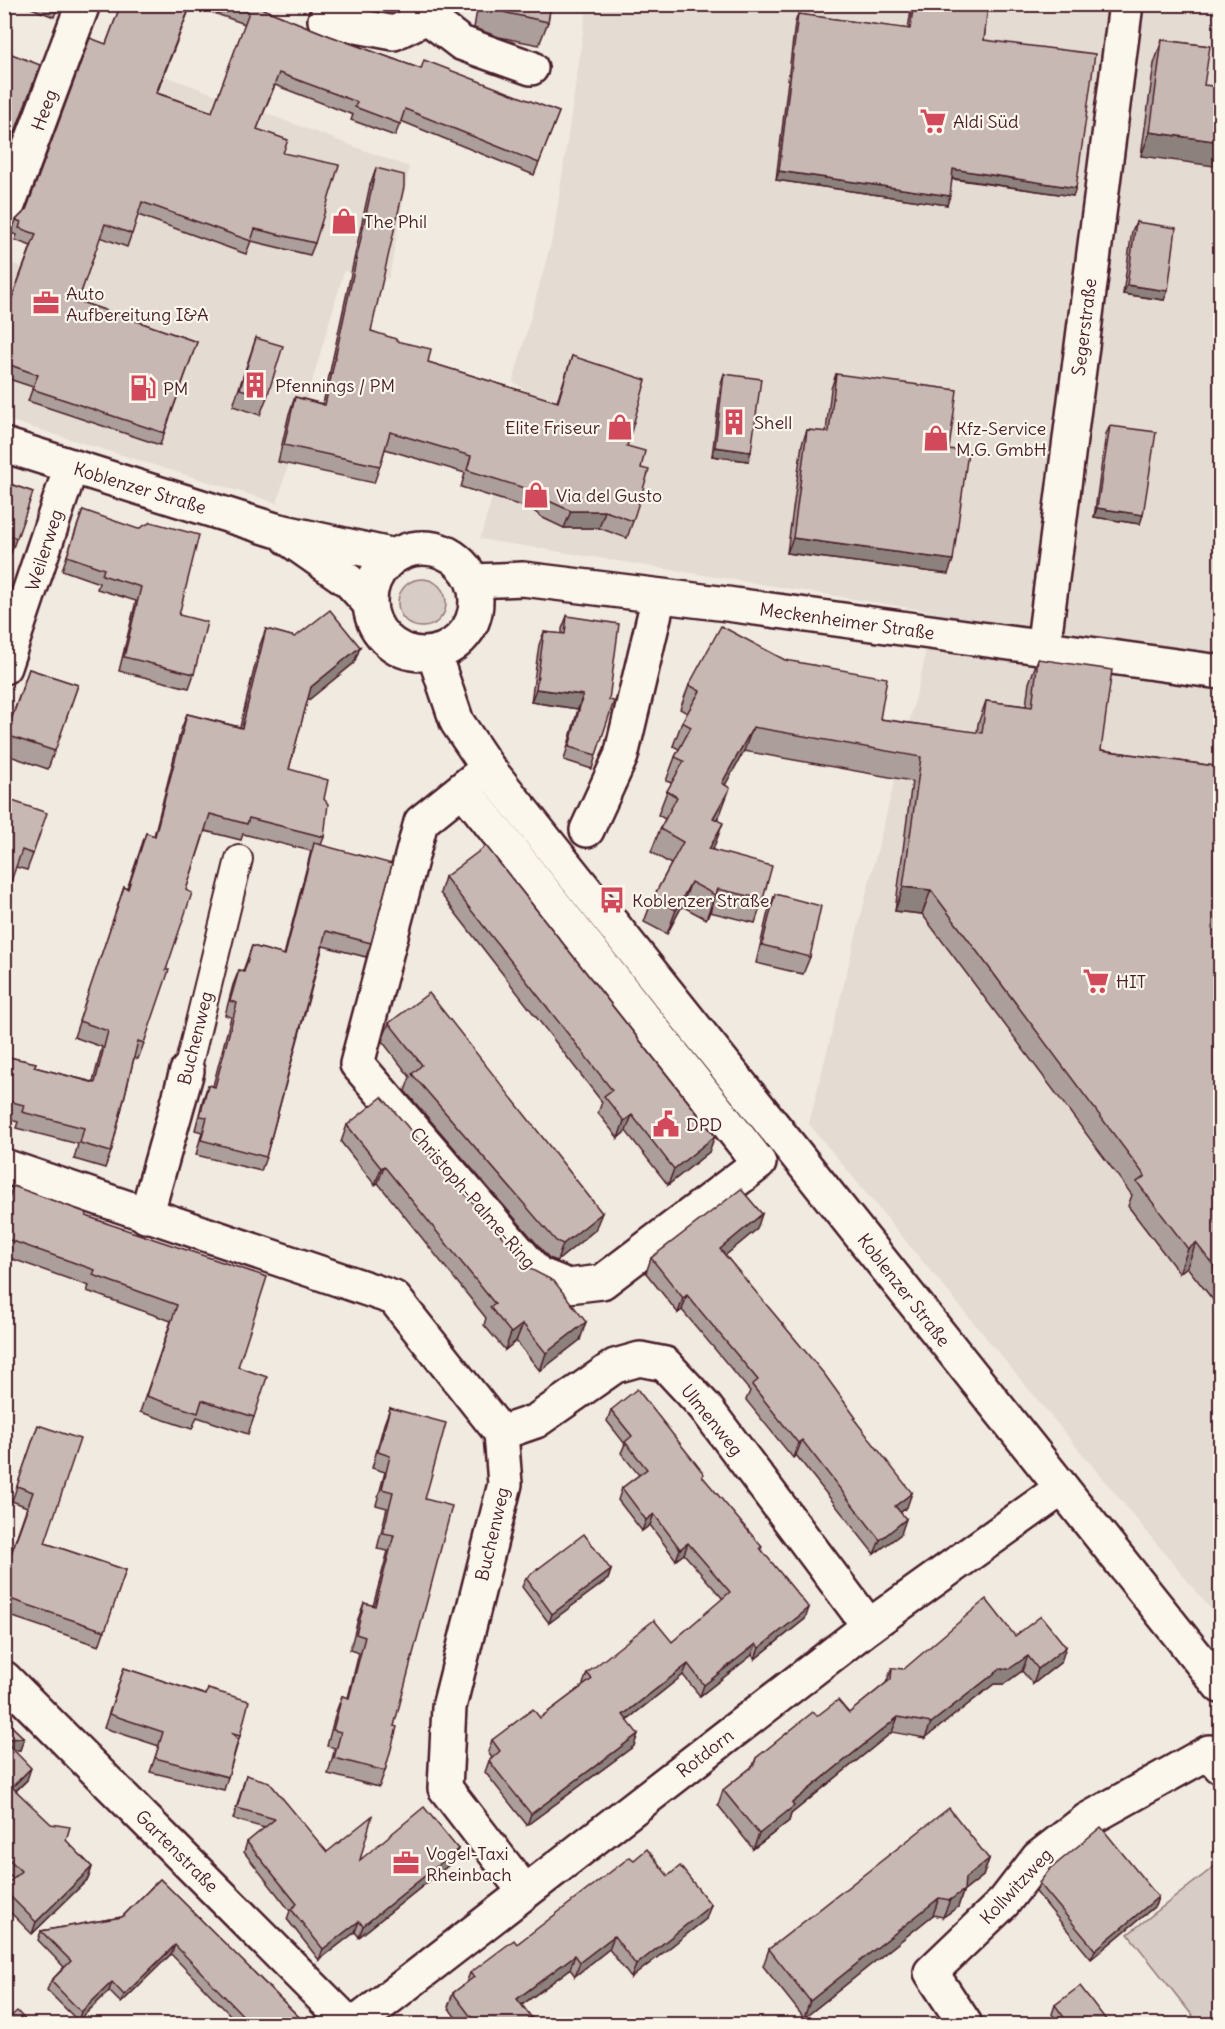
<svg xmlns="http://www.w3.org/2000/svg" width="1225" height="2029" font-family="Delius,sans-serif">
  <rect width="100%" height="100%" fill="#f0eae0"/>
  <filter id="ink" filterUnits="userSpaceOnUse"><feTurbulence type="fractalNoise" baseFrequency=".0167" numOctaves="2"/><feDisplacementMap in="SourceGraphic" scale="12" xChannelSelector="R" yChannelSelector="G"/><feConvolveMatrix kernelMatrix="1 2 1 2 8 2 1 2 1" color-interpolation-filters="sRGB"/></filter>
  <g filter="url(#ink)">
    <g fill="#e4dbd2">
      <path d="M 1059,4 L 1134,15 L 1136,5 L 1220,5 L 1220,1620 L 809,1124 L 924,663 L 929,611 L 480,539 L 524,389 L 513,382 L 554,232 L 587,5 Z"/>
      <path d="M 160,74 L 409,167 L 389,278 L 344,271 L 277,503 L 5,419 L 4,261 L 82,287 Z"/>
    </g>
    <g fill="#d8ccc6" stroke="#917678" stroke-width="1.5">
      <circle cx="422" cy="603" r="24"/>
      <path d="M 1220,1862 L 1220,2024 L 1199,2024 L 1128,1934 Z"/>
    </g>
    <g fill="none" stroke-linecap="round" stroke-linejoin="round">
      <g stroke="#4a1f2b" stroke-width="30">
        <path id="pedestrian" d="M 187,1071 L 239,859"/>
      </g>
      <g stroke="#4a1f2b" stroke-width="38">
        <g id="minor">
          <path d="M 430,4 L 427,17 L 461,43 L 531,68"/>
          <path d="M 325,20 L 394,33 L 427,17"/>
          <path d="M 4,216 L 83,4"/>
          <path d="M 1043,649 L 1126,4"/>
          <path d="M 4,667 L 71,467"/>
          <path d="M 463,789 L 759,1163 L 602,1282 L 568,1286 L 538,1274 L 357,1064 L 421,822 L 488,768"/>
          <path d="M 587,830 L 621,756 L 659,596"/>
          <path d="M 4,1166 L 394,1298 L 501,1433 L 505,1484 L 449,1707 L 445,1788 L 525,1892"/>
          <path d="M 146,1216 L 187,1071"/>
          <path d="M 501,1433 L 536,1421 L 615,1366 L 640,1359 L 665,1364 L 705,1407 L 869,1626"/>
          <path d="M 4,1678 L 349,2024"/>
          <path d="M 355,2024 L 869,1626 L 1062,1488"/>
          <path d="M 965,2024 L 931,1972 L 1004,1902 L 1038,1858 L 1087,1820 L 1209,1752 L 1220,1766"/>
        </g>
      </g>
      <g stroke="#4a1f2b" stroke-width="38">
        <path id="tertiary" d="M 434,654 L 457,722 L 488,768 L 1220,1686"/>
      </g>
      <g stroke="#4a1f2b" stroke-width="38">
        <g id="secondary">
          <path d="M 4,445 L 275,530 L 395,556"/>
          <path d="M 289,539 L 349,581 L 369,603"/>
          <circle cx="423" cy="601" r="53"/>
          <path d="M 474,581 L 523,579 L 727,604 L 1220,672"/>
        </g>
      </g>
      <use href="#pedestrian" stroke="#fbf7ec" stroke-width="26"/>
      <use href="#minor" stroke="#fbf7ec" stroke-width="33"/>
      <use href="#tertiary" stroke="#fbf7ec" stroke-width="33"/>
      <use href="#secondary" stroke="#fbf7ec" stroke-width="33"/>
    </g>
    <g fill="#ac9e9a" stroke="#4a1f2b" stroke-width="1.5" fill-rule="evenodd">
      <path d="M 21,4 L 59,4 L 54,17 Z"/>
      <path d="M 121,4 L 265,4 L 263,9 L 330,36 L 421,69 L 559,112 L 534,175 L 401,121 L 395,136 L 351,120 L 353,115 L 275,85 L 257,129 L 283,153 L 315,243 L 310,255 L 251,241 L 246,254 L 138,215 L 127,247 L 100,237 L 78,301 L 197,342 L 160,445 L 28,401 L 33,387 L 9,379 L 4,375 L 4,319 L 31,246 L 15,240 L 17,235 L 11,233 L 16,220 L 26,210 L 106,44 ZM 191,5 L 245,24 L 212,112 L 157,93 Z"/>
      <path d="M 478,4 L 551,4 L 548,22 L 539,45 L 499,37 L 474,28 Z"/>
      <path d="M 912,4 L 988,4 L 984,40 L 1076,188 L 1073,196 L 952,179 L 947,205 L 776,180 L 795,23 L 798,14 L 908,29 Z"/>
      <path d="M 1162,40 L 1210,46 L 1141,156 L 1154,64 Z"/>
      <path d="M 376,168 L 371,331 L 396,341 L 428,362 L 557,402 L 572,356 L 641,468 L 633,521 L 627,538 L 599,528 L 564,528 L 543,518 L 531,509 L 461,487 L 465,473 L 385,449 L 380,466 L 374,483 L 278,462 L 289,414 L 295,397 L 323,404 L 370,185 Z"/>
      <path d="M 1136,222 L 1164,300 L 1123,294 L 1132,231 Z"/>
      <path d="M 256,338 L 267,397 L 260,415 L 233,406 Z"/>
      <path d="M 724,374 L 748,461 L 712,456 L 721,383 Z"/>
      <path d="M 836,374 L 949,449 L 948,574 L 787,553 L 802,444 L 807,430 L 826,432 L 831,389 Z"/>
      <path d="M 1110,426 L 1140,524 L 1094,517 L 1106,434 Z"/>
      <path d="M 4,482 L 33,492 L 11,553 L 4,551 Z"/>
      <path d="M 83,510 L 179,615 L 194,674 L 189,688 L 119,671 L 136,601 L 97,589 L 99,583 L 62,570 Z"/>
      <path d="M 567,616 L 596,755 L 592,769 L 564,760 L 578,709 L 531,702 L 539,645 L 544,632 L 562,634 L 562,629 Z"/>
      <path d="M 266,629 L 295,637 L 360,647 L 354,663 L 307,701 L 289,769 L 324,799 L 324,837 L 321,845 L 371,943 L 366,957 L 323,946 L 266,1157 L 261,1171 L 196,1155 L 202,1132 L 195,1130 L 203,1099 L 208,1085 L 213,1086 L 231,1017 L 225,1015 L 233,985 L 239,970 L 243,971 L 252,946 L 284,955 L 311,851 L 243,834 L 241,840 L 205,831 L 186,890 L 166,970 L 144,1043 L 138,1059 L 134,1058 L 111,1152 L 105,1168 L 74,1159 L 78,1144 L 16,1128 L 18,1122 L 4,1118 L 4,1056 L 36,1063 L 34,1067 L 93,1082 L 102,1047 L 74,1037 L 124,887 L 127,889 L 146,833 L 154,836 L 181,730 L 187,714 L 240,727 L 260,645 Z"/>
      <path d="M 1038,659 L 1101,750 L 1221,767 L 1221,1310 L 1187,1267 L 1179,1273 L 1128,1206 L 1132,1195 L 922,914 L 895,911 L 912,781 L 744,751 L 725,785 L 721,812 L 717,820 L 714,847 L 713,850 L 763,899 L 755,923 L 710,912 L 706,919 L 682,906 L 667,934 L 644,922 L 653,898 L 671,864 L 651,852 L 660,829 L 665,819 L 658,815 L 667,791 L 672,783 L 666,781 L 675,757 L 679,749 L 673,746 L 682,722 L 687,713 L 680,709 L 689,685 L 880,719 L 977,733 L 978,724 L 986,701 L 1026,706 L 1029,683 Z"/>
      <path d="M 29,669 L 78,685 L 48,769 L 4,754 L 4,739 Z"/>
      <path d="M 4,798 L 33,854 L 27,870 L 16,867 Z"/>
      <path d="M 445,877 L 709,1152 L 668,1185 L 626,1131 L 618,1138 L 598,1113 L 602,1102 L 440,893 Z"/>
      <path d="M 775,894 L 810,957 L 803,974 L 756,963 L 768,912 Z"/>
      <path d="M 389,1023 L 595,1230 L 557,1261 L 549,1258 L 405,1091 L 410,1077 L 382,1041 Z"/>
      <path d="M 347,1125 L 580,1340 L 540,1371 L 516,1341 L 505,1350 L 484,1325 L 486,1318 L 378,1183 L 375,1185 L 341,1142 Z"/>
      <path d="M 4,1196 L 86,1216 L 106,1223 L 238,1367 L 254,1417 L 248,1434 L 197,1417 L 192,1429 L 140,1412 L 171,1321 L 87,1291 L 89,1286 L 4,1256 Z"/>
      <path d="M 757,1229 L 725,1255 L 855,1420 L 907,1507 L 900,1513 L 901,1534 L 874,1554 L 796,1455 L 793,1458 L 746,1400 L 750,1391 L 682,1310 L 678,1313 L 646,1273 L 651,1258 Z"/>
      <path d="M 390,1408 L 425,1499 L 394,1726 L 385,1771 L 379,1787 L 328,1774 L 335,1748 L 327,1746 L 336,1712 L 342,1696 L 348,1698 L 359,1653 L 350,1650 L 358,1619 L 364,1603 L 373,1606 L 388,1551 L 377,1549 L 387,1508 L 376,1505 L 385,1472 L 372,1468 L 384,1424 Z"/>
      <path d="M 611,1410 L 703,1478 L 761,1549 L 805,1619 L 755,1659 L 752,1655 L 700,1696 L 683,1675 L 627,1720 L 634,1746 L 527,1825 L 485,1772 L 489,1761 L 492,1758 L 488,1752 L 492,1740 L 540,1718 L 584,1685 L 583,1684 L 587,1673 L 672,1642 L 723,1599 L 684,1554 L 676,1560 L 650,1525 L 642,1531 L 618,1500 L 622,1488 L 639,1475 L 621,1453 L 625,1444 L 607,1421 Z"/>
      <path d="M 38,1425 L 45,1543 L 126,1570 L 99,1646 L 4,1614 L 4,1573 L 27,1507 L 12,1501 Z"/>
      <path d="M 611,1570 L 608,1579 L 549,1623 L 522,1587 L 526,1578 Z"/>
      <path d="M 1015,1636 L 1061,1662 L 1033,1684 L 1022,1671 L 1004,1684 L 994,1684 L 925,1738 L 892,1732 L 791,1814 L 789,1821 L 753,1849 L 718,1805 L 723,1790 L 753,1766 L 756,1758 L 817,1716 L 849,1713 L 886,1683 L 892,1668 L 904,1669 Z"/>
      <path d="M 124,1668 L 206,1695 L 208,1689 L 240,1736 L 228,1777 L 224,1790 L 150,1772 L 159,1746 L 104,1728 Z"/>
      <path d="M 4,1719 L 24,1738 L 20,1750 L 14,1750 L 27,1780 L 16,1791 L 92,1867 L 88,1879 L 32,1934 L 4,1906 L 4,1887 L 13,1879 L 4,1870 Z"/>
      <path d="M 246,1775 L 327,1852 L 360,1860 L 455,1860 L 359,1937 L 355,1932 L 319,1960 L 287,1919 L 290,1911 L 244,1852 L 247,1842 L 265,1828 L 233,1819 Z"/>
      <path d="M 989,1859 L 983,1876 L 963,1892 L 958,1907 L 943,1917 L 933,1915 L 804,2018 L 763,1966 L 769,1949 Z"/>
      <path d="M 634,1860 L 668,1876 L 706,1919 L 631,1978 L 609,1949 L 575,1976 L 570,1969 L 522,2005 L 537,2025 L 461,2025 L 448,2007 L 453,1993 L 466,1983 L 470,1973 L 517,1944 Z"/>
      <path d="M 160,1879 L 302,2020 L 300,2025 L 240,2025 L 171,1954 L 121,2003 L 109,1991 L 78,2021 L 47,1990 L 51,1981 L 64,1967 L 38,1940 L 41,1931 L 122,1917 Z"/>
      <path d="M 1039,1883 L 1158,1897 L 1155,1906 L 1091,1959 L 1036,1892 Z"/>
      <path d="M 1055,2005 L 1110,2025 L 1060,2025 L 1052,2014 Z"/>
    </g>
    <g fill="#8c817d" stroke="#4a1f2b" stroke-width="1.5">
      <path d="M 1150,132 L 1221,142 L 1221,167 L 1141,156 Z"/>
      <path d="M 953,169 L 1076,188 L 1073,196 L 950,178 Z"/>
      <path d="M 779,171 L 950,196 L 947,205 L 776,180 Z"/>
      <path d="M 1127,285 L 1168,291 L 1164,300 L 1123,294 Z"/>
      <path d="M 715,447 L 751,452 L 748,461 L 712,456 Z"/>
      <path d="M 1097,508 L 1143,515 L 1140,524 L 1094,517 Z"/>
      <path d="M 571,511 L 605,511 L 599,528 L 564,528 Z"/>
      <path d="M 793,538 L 953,560 L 948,574 L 787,553 Z"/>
      <path d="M 360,647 L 354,663 L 305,703 L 311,687 Z"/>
      <path d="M 536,689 L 583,695 L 578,709 L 531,702 Z"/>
      <path d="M 753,727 L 744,751 L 713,807 L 722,783 Z"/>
      <path d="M 730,788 L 721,812 L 704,842 L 713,818 Z"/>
      <path d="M 723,823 L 714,847 L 701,873 L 709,849 Z"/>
      <path d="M 691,882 L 682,906 L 667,934 L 676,910 Z"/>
      <path d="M 903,887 L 931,890 L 922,914 L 895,911 Z"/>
      <path d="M 718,889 L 710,912 L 706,919 L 715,895 Z"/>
      <path d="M 632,1115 L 626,1131 L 618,1138 L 624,1121 Z"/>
      <path d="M 715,1136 L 709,1152 L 668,1185 L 674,1169 Z"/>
      <path d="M 384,1166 L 378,1183 L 375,1185 L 381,1168 Z"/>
      <path d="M 602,1213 L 595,1230 L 557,1261 L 563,1244 Z"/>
      <path d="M 762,1214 L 757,1229 L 715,1264 L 720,1249 Z"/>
      <path d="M 1196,1243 L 1187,1267 L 1179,1273 L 1188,1249 Z"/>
      <path d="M 687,1295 L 682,1310 L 678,1313 L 683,1298 Z"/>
      <path d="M 586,1322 L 580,1340 L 540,1371 L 546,1353 Z"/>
      <path d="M 523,1324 L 516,1341 L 505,1350 L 511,1333 Z"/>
      <path d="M 802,1440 L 796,1455 L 793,1458 L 798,1443 Z"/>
      <path d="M 912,1493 L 907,1507 L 890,1521 L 895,1506 Z"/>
      <path d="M 654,1514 L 650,1525 L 642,1531 L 646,1520 Z"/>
      <path d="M 906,1519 L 901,1534 L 874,1554 L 880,1540 Z"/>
      <path d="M 688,1543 L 684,1554 L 676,1560 L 680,1549 Z"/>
      <path d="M 611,1570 L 608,1579 L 549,1623 L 552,1614 Z"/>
      <path d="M 809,1608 L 805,1619 L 755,1659 L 759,1648 Z"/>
      <path d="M 756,1644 L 752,1655 L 700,1696 L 704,1685 Z"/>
      <path d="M 1066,1647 L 1061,1662 L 1033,1684 L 1038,1669 Z"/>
      <path d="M 1028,1656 L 1022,1671 L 1004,1684 L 994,1684 L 925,1738 L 931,1723 L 1000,1669 Z"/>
      <path d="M 688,1664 L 683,1675 L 619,1726 L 623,1715 Z"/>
      <path d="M 898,1717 L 892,1732 L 791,1814 L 789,1821 L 753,1849 L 759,1834 L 792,1803 Z"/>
      <path d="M 638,1734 L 634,1746 L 527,1825 L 531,1814 Z"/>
      <path d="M 24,1738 L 20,1750 L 4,1750 L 4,1739 Z"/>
      <path d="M 31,1768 L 27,1780 L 8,1798 L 12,1787 Z"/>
      <path d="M 458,1849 L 455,1860 L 359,1937 L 363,1926 Z"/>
      <path d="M 989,1859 L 983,1876 L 963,1892 L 958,1907 L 943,1917 L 950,1900 L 965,1878 Z"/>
      <path d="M 92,1867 L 88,1879 L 32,1934 L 36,1922 Z"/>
      <path d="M 1158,1897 L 1155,1906 L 1091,1959 L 1095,1950 Z"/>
      <path d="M 939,1898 L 933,1915 L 804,2018 L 810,2001 Z"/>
      <path d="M 711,1905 L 706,1919 L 631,1978 L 636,1965 Z"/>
      <path d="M 359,1921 L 355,1932 L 319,1960 L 323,1949 Z"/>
      <path d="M 614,1936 L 609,1949 L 575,1976 L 580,1962 Z"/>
      <path d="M 175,1945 L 171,1954 L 121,2003 L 124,1995 Z"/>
      <path d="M 575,1955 L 570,1969 L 512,2012 L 517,1999 Z"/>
      <path d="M 112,1982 L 109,1991 L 78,2021 L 81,2012 Z"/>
    </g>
    <g fill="#c8b8b3" stroke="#4a1f2b" stroke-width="1.5">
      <path d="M 121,4 L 191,4 L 156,93 L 212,112 L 249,12 L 229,4 L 264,4 L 263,9 L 330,36 L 421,69 L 424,60 L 559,112 L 539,163 L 405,109 L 400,124 L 355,107 L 357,102 L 279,73 L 257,129 L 288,140 L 283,153 L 339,165 L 315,243 L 255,229 L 251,241 L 142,202 L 132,234 L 105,224 L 78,301 L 197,342 L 164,433 L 32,389 L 38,375 L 13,366 L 4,359 L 4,319 L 36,234 L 19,228 L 21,222 L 16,220 L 26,210 L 90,38 L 106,44 Z"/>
      <path d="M 482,4 L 551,4 L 548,22 L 507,13 Z"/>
      <path d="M 914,4 L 988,4 L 984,40 L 1095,54 L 1076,188 L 953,169 L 950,196 L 779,171 L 798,14 L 910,29 Z"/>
      <path d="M 1162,40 L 1210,46 L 1204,85 L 1221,87 L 1221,142 L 1150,132 Z"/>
      <path d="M 4,51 L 40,65 L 4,161 Z"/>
      <path d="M 376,168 L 404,175 L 404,187 L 371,331 L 396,339 L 396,341 L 431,349 L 428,362 L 558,402 L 572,356 L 646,380 L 627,446 L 645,451 L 641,468 L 649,470 L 633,521 L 605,511 L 571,511 L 549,501 L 537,492 L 467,470 L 471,456 L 390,432 L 380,466 L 284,445 L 295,397 L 325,405 Z"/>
      <path d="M 1136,222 L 1176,228 L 1168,291 L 1127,285 Z"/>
      <path d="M 256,338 L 283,346 L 267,397 L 240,389 Z"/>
      <path d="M 724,374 L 761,379 L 751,452 L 715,447 Z"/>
      <path d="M 836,374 L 957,390 L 949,449 L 968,452 L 953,560 L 793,538 L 807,430 L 829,432 Z"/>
      <path d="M 1110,426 L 1156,432 L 1143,515 L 1097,508 Z"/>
      <path d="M 4,482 L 33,492 L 17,538 L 4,534 Z"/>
      <path d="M 83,510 L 138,529 L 151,522 L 199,535 L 179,615 L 207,622 L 194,674 L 124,657 L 141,587 L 102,575 L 104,569 L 67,556 Z"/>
      <path d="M 330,610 L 360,647 L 311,687 L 289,769 L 328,780 L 324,799 L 328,804 L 324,837 L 249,818 L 247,824 L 210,814 L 186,890 L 192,893 L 166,970 L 169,970 L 144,1043 L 138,1041 L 111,1152 L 80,1143 L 84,1128 L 22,1112 L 24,1105 L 4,1100 L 4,1056 L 36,1063 L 34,1067 L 95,1083 L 108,1031 L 79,1021 L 124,887 L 128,889 L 146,833 L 155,836 L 187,714 L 242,728 L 266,629 L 295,637 Z"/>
      <path d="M 567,616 L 619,624 L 609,700 L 614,701 L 596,755 L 569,747 L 583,695 L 536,689 L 544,632 L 565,634 Z"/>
      <path d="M 721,626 L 785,660 L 887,678 L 880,719 L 982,733 L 986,701 L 1032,707 L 1038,659 L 1112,670 L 1101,750 L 1221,767 L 1221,1275 L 1196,1243 L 1188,1249 L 1137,1182 L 1145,1176 L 931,890 L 903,887 L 921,757 L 753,727 L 722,783 L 730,788 L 713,818 L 723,823 L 709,849 L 772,866 L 763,899 L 718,889 L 715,895 L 691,882 L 676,910 L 653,898 L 683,842 L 660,829 L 677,797 L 667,791 L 684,761 L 675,757 L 691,727 L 682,722 L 700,691 L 689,685 Z"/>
      <path d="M 29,669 L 78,685 L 55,751 L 6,735 Z"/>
      <path d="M 4,798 L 47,813 L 33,854 L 22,850 L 4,901 Z"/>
      <path d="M 314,843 L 392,864 L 371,943 L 326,931 L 266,1157 L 201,1140 L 207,1117 L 200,1116 L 208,1085 L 215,1087 L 237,1003 L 230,1001 L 239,970 L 244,972 L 252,946 L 285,955 Z"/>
      <path d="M 486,846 L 715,1136 L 674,1169 L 632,1115 L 624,1121 L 604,1096 L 612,1090 L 445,877 Z"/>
      <path d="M 775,894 L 821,906 L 810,957 L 762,945 Z"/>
      <path d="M 429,993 L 602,1213 L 563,1244 L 556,1241 L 412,1074 L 422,1065 L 389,1023 Z"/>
      <path d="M 382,1097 L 530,1269 L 554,1281 L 586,1322 L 546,1353 L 523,1324 L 511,1333 L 490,1307 L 495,1304 L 384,1166 L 381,1168 L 347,1125 Z"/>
      <path d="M 13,1186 L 87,1213 L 86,1216 L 106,1223 L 267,1277 L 238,1367 L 267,1377 L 254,1417 L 202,1400 L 198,1413 L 146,1396 L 177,1305 L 93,1275 L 95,1270 L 4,1238 L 4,1196 L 9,1198 Z"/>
      <path d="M 741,1189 L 762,1214 L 720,1249 L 825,1375 L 856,1418 L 854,1419 L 912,1493 L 895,1506 L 906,1519 L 880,1540 L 802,1440 L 798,1443 L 752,1385 L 758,1380 L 687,1295 L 683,1298 L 651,1258 Z"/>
      <path d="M 637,1389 L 704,1474 L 702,1476 L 762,1547 L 760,1548 L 809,1608 L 759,1648 L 756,1644 L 704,1685 L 688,1664 L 623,1715 L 638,1734 L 531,1814 L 489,1761 L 500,1751 L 492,1740 L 533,1709 L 540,1718 L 592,1679 L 587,1673 L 654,1620 L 672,1642 L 730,1592 L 688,1543 L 680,1549 L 654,1514 L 646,1520 L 622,1488 L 647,1469 L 625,1442 L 632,1436 L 611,1410 Z"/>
      <path d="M 390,1408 L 446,1423 L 425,1499 L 452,1506 L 394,1726 L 397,1727 L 385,1771 L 334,1758 L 341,1732 L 333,1730 L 342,1696 L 349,1698 L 365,1637 L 356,1634 L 364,1603 L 375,1606 L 394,1535 L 383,1533 L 393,1492 L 382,1489 L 390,1456 L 378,1452 Z"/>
      <path d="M 38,1425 L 80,1439 L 45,1543 L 126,1570 L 105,1631 L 4,1597 L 4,1574 L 33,1492 L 17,1486 Z"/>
      <path d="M 584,1534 L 611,1570 L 552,1614 L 526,1578 Z"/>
      <path d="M 986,1599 L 1015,1636 L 1041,1616 L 1066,1647 L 1038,1669 L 1028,1656 L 1009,1669 L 1000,1669 L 931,1723 L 898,1717 L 792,1803 L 794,1806 L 759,1834 L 723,1790 L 754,1765 L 756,1758 L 813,1712 L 817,1716 L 838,1700 L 849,1713 L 891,1679 L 892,1668 L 904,1669 Z"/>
      <path d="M 124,1668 L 206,1695 L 208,1689 L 249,1701 L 240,1736 L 233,1734 L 238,1740 L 228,1777 L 155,1758 L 163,1732 L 109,1714 Z"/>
      <path d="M 4,1719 L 24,1738 L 4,1739 Z"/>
      <path d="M 4,1740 L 31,1768 L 12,1787 L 51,1824 L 70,1827 L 66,1840 L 92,1867 L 36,1922 L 4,1890 L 4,1887 L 21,1871 L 4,1854 Z"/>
      <path d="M 246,1775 L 269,1782 L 327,1852 L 372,1816 L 360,1860 L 424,1807 L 458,1849 L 363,1926 L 359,1921 L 323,1949 L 291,1909 L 297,1904 L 247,1842 L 275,1819 L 237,1808 Z"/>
      <path d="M 949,1808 L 989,1859 L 965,1878 L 964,1890 L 950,1900 L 939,1898 L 810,2001 L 769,1949 Z"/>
      <path d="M 1101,1827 L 1158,1897 L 1095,1950 L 1039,1883 L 1049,1870 Z"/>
      <path d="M 647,1849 L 668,1876 L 680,1866 L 711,1905 L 636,1965 L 614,1936 L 580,1962 L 575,1955 L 517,1999 L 537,2025 L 477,2025 L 453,1993 L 474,1977 L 470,1973 L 514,1940 L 517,1944 L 630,1857 L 634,1860 Z"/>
      <path d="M 160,1879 L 302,2020 L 297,2025 L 252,2025 L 175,1945 L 124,1995 L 112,1982 L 81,2012 L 51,1981 L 71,1961 L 41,1931 L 122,1917 Z"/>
      <path d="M 1080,1986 L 1110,2025 L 1061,2025 L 1066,2020 L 1055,2005 Z"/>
      <path d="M 17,2011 L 30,2025 L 4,2025 L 4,2023 Z"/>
    </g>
  </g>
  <defs>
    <g id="supermarket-bare" transform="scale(2.07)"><path d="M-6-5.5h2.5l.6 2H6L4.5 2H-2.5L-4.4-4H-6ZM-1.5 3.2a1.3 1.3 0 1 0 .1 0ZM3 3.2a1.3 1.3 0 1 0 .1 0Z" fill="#d1495b" stroke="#fbf7ec" stroke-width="2.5" paint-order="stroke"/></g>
    <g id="shop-bare" transform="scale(2.07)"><path d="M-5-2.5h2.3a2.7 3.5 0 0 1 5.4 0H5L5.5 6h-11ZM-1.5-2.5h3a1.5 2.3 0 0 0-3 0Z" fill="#d1495b" stroke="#fbf7ec" stroke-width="2.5" paint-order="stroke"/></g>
    <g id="office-bare" transform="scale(2.07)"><path d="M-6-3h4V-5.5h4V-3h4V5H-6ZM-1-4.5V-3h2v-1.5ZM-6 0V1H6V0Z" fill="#d1495b" stroke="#fbf7ec" stroke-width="2.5" paint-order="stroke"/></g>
    <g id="building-bare" transform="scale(2.07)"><path d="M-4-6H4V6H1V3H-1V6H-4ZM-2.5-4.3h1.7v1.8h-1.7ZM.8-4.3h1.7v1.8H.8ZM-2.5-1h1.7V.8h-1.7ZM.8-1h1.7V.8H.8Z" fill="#d1495b" stroke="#fbf7ec" stroke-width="2.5" paint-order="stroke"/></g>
    <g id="fuel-bare" transform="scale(2.07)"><path d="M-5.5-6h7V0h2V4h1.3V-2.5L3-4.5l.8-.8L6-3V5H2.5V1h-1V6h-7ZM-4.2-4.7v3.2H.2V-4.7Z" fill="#d1495b" stroke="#fbf7ec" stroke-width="2.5" paint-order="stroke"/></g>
    <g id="bus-bare" transform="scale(2.07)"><path d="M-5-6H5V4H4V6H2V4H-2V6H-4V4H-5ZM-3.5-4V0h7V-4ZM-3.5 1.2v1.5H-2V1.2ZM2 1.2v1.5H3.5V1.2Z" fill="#d1495b" stroke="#fbf7ec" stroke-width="2.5" paint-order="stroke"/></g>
    <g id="civic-bare" transform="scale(2.07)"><path d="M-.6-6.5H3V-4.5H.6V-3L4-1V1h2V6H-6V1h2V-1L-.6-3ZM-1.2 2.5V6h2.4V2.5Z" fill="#d1495b" stroke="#fbf7ec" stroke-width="2.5" paint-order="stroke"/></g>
  </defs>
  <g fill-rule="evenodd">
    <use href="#supermarket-bare" x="933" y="121"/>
    <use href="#shop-bare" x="344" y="221"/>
    <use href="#office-bare" x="46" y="303"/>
    <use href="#building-bare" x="255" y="385"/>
    <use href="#fuel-bare" x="143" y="388"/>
    <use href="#building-bare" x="734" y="422"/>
    <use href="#shop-bare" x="620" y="427"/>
    <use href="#shop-bare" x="936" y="438"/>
    <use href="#shop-bare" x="536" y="495"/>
    <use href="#bus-bare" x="612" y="900"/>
    <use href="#supermarket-bare" x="1096" y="981"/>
    <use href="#civic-bare" x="666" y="1124"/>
    <use href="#office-bare" x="406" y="1863"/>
  </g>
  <g text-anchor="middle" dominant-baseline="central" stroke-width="4.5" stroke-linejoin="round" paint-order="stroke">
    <g font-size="18" fill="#4a1f2b" stroke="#fbf7ec">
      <text transform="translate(44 110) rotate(-70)">Heeg</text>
      <text transform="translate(1084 327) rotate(-83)">Segerstraße</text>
      <text transform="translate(140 488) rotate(17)">Koblenzer Straße</text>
      <text transform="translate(44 550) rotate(-72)">Weilerweg</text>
      <text transform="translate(847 621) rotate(8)">Meckenheimer Straße</text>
      <text transform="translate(195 1038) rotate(-76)">Buchenweg</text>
      <text transform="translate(473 1198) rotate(49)">Christoph-Palme-Ring</text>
      <text transform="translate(904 1290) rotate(52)">Koblenzer Straße</text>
      <text transform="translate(712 1420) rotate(51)">Ulmenweg</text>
      <text transform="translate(492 1534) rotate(-77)">Buchenweg</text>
      <text transform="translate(705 1753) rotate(-38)">Rotdorn</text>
      <text transform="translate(177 1851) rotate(45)">Gartenstraße</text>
      <text transform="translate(1016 1886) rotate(-47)">Kollwitzweg</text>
    </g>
    <g font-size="18" fill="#4a1f2b" stroke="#fbf7ec" text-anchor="start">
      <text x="953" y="121">Aldi Süd</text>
      <text x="364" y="221">The Phil</text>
      <text x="66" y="293">Auto<tspan x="66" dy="21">Aufbereitung I&amp;A</tspan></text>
      <text x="275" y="385">Pfennings / PM</text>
      <text x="163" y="388">PM</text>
      <text x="754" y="422">Shell</text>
      <text x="600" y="427" text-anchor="end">Elite Friseur</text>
      <text x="956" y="428">Kfz-Service<tspan x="956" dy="21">M.G. GmbH</tspan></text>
      <text x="556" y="495">Via del Gusto</text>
      <text x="632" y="900">Koblenzer Straße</text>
      <text x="1116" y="981">HIT</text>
      <text x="686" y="1124">DPD</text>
      <text x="426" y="1853">Vogel-Taxi<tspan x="426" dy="21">Rheinbach</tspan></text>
    </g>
  </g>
  <rect width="1225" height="2029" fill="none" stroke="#fbf7ec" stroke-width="24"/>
  <rect x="12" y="12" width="1201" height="2005" fill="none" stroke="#4a1f2b" stroke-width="2" filter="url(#ink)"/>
</svg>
